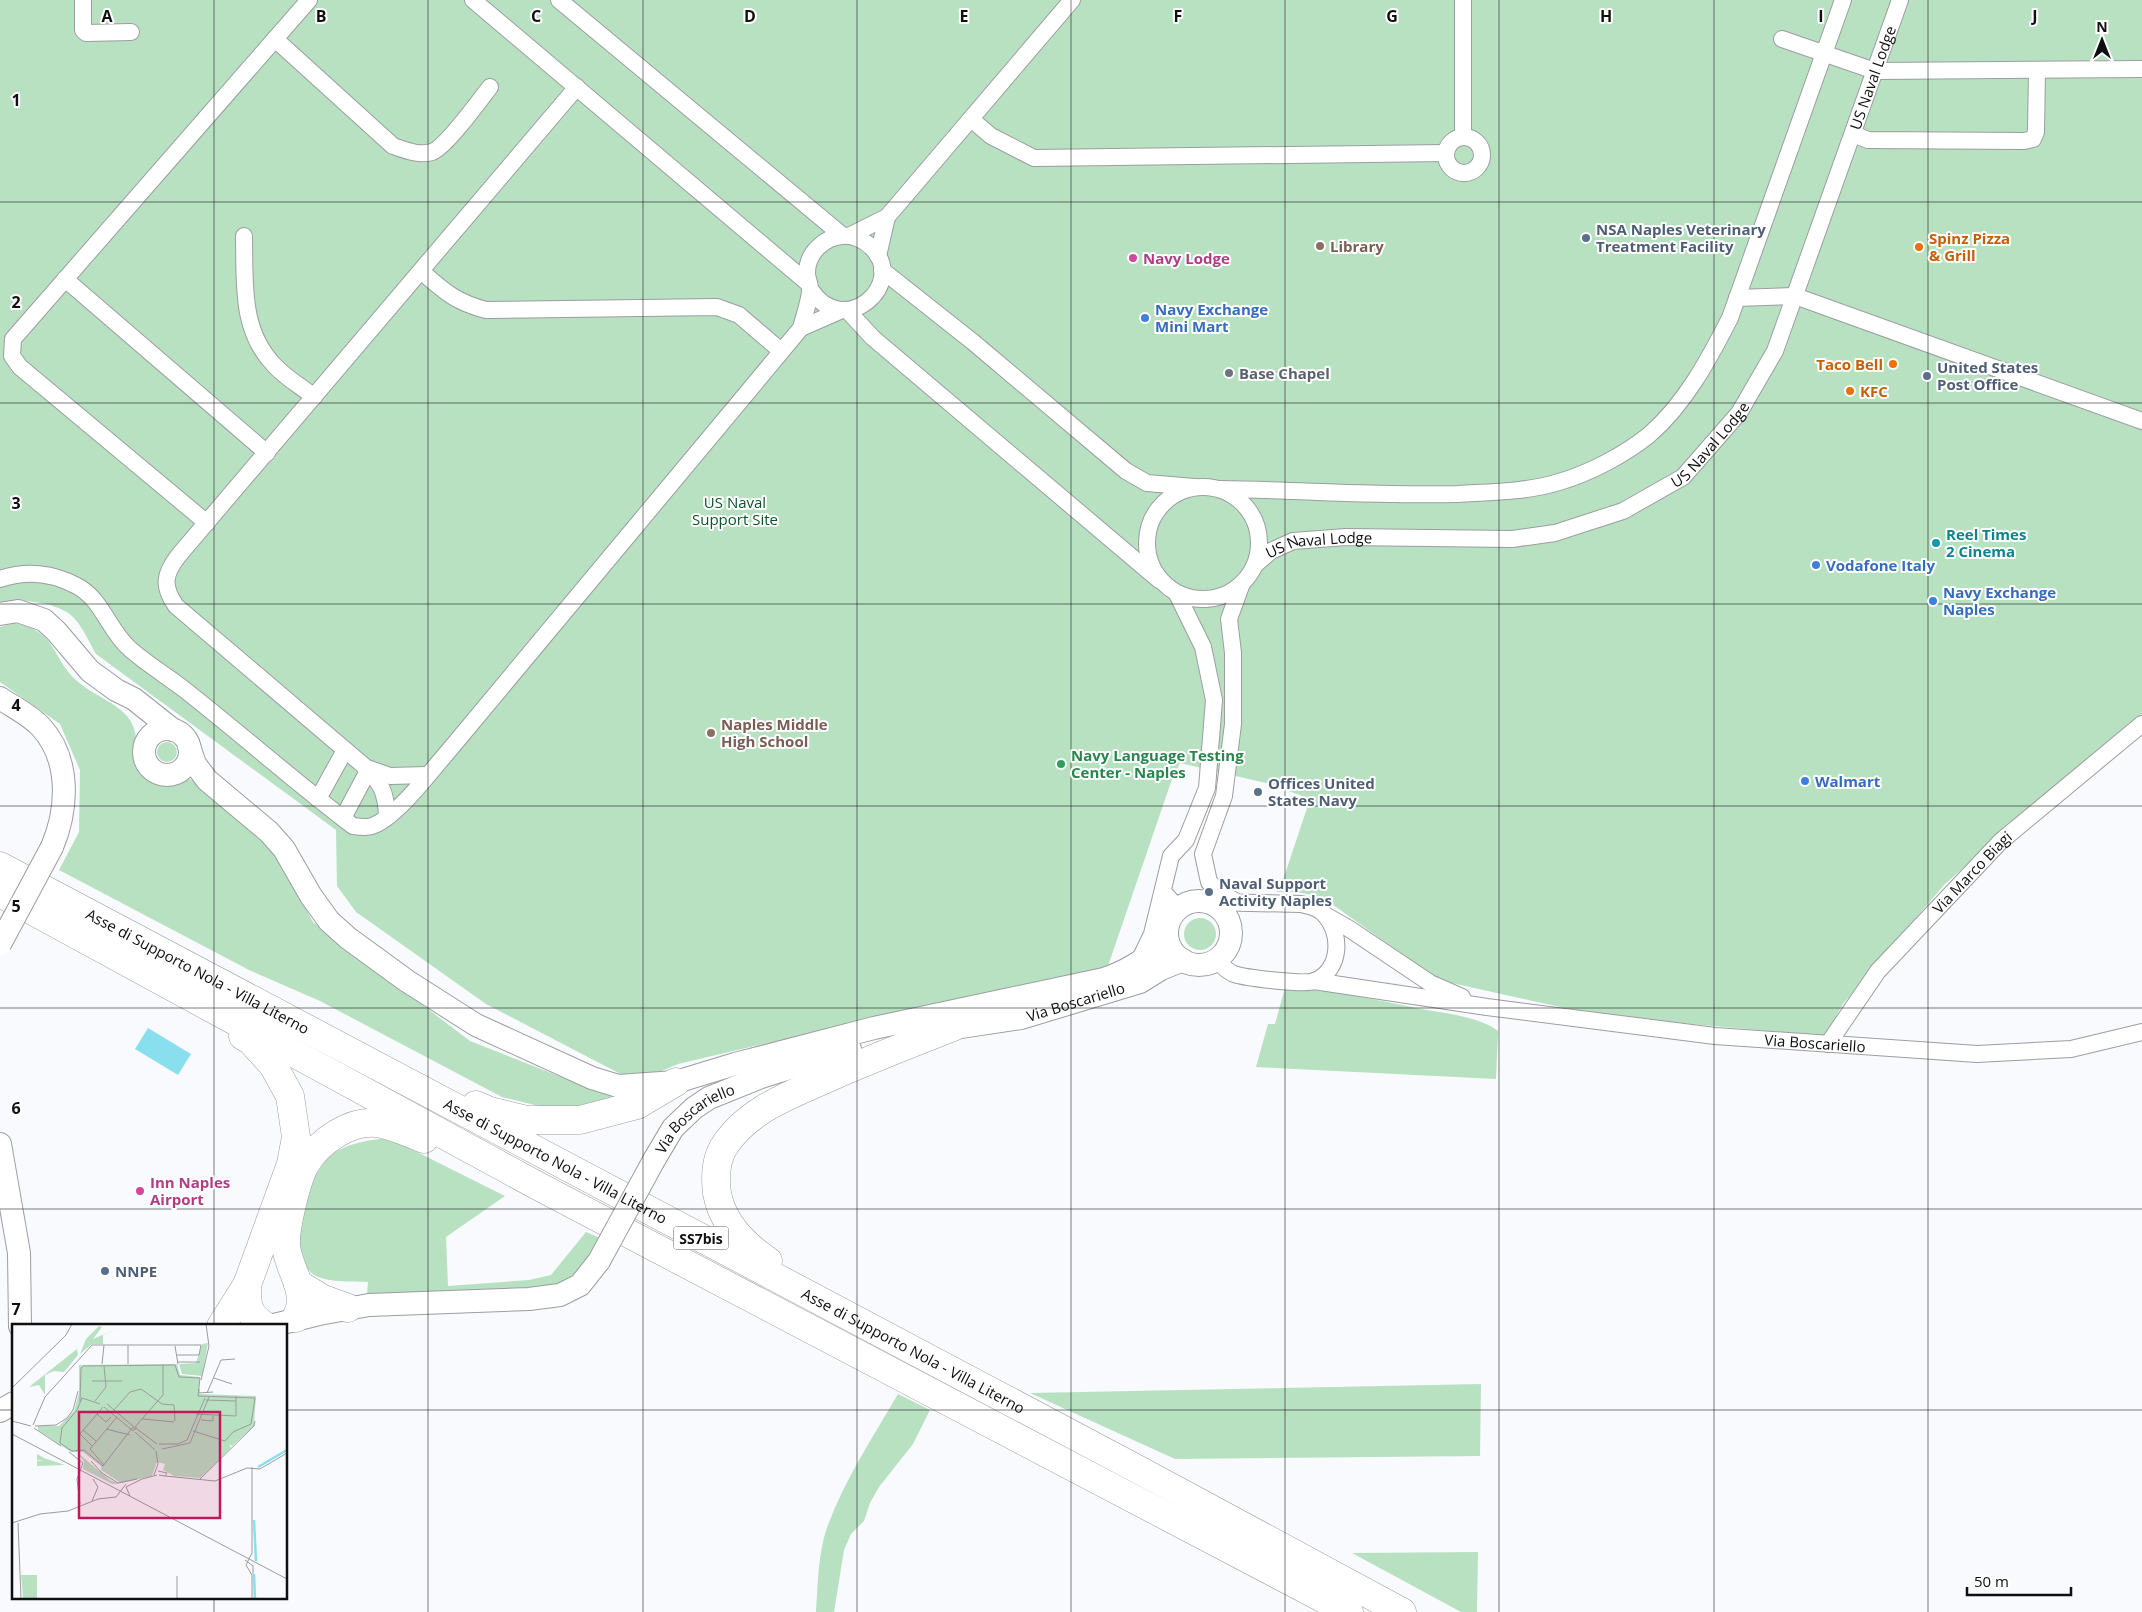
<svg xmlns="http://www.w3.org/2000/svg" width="2142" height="1612" font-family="'Open Sans',sans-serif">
  <rect width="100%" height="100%" fill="#f8fafd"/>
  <g fill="#b8e1c2">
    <path d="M 0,0 L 2142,0 L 2142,719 L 2027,811 L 1944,885 L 1843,1004 L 1825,1036 L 1601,1016 L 1438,980 L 1332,904 C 1312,892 1299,892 1277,892 L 1272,879 L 1283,880 L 1310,799 L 1270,784 L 1180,763 L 1171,782 L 1107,969 L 891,1014 L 678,1064 L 636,1082 L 486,1004 L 356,912 L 337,886 L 336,830 L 96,654 C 89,642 83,627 73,617 C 59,603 18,596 0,606 Z"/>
    <path d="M 14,623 C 57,631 50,655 76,680 C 91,694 113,701 126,715 C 143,733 132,758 143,769 C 146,772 152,774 156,777 L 157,782 L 171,784 C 177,776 186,778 195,781 L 253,829 L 278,857 L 313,922 L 470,1041 L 612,1097 L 640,1095 L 577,1108 L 539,1106 L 502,1097 L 320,1001 L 249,970 L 59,870 L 79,832 L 80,770 L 60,724 L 0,682 L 0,627 Z"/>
    <circle cx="167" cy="752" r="10"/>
    <circle cx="1200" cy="934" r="16"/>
    <path d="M 1285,988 C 1331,989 1376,1000 1421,1009 C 1443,1013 1481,1017 1498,1031 L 1498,1034 L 1496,1079 L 1256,1067 L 1268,1024 L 1275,1024 Z"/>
    <path d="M 389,1138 L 505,1196 L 446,1237 L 448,1286 L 529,1280 L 551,1275 L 586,1232 L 600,1238 L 582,1269 L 563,1286 L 367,1295 L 368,1282 C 352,1281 331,1283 316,1276 C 303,1270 292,1242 294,1230 C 297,1208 318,1162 337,1151 C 353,1142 371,1140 389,1138 Z"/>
    <path d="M 1481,1384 L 1480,1456 L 1175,1459 L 1030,1393 Z"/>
    <path d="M 898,1394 L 930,1410 L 913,1444 L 879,1487 L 870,1503 L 864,1521 L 851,1534 L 844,1550 L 834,1612 L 816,1612 C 818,1585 818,1551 828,1525 C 845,1479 873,1437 898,1394 Z"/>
    <path d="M 1478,1552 L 1477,1612 L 1461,1612 L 1352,1553 Z"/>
  </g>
  <path fill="#89dfee" d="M 148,1028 L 191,1054 L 178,1075 L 135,1049 Z"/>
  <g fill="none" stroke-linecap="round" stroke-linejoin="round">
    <g stroke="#9c9da0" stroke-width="18">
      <g id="street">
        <path d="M 83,0 L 83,30 L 86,33 L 131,32"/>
        <path d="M 473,0 L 809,284"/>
        <path d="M 559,0 L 843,236"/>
        <path d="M 1463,0 L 1463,137"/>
        <path d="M 275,39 L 393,146 C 405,150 419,156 432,152 C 446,147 479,101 490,87"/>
        <path d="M 1782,39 L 1875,71 L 2142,69"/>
        <path d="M 971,119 L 991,136 L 1034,158 L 1446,153"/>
        <path d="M 1853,134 L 1868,140 L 2024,141 L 2033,139 L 2036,132 L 2037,70"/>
        <circle cx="1464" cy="155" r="18"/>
        <path d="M 244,236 C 245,282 240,331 275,366 C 286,378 302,387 314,397"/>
        <path d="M 849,236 L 887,217 L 1072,0"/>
        <path d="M 878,256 L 887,217"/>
        <path d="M 882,270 L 973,342 L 1126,471 L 1147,483 L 1194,487"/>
        <path d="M 421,271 C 444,291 455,302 486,310 L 717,307 L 739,315 L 781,351"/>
        <path d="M 65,279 L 267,453"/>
        <path d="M 1737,298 L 1795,296 L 2142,421"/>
        <path d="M 847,310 L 873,338 L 1159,580"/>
        <path d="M 801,328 L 842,310"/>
        <circle cx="1203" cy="543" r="56"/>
        <path d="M 1220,489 C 1300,490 1378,496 1458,494 C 1491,492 1527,492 1559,482 C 1590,473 1624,455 1649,435 C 1685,404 1709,359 1730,318 L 1843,0"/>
        <path d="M 207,523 L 20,367 L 12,356 L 13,339 L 309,0"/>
        <path id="s1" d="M 1256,564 L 1271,551 L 1293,541 L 1346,537 L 1512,539 L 1555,533 L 1623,511 L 1683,477 L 1739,413 L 1775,351 L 1900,0"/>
        <path d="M 0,579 C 26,570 53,573 77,586 C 102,599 109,631 130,649 C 147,664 167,676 185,690 C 241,734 295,782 353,826 C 360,827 366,828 372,826 C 396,818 429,773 446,754 L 801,328 C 804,316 809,303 810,291 C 811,286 807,279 807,273 C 807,253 824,237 843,236 C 853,235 864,240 871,247 C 909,283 844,341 811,290"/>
        <path d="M 367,768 L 390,776 L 427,775"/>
        <path d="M 318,799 L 345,750"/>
        <path d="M 387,816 C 386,791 381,783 363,765 L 176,606 C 162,586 164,574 179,555 L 577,87"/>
        <path d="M 343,818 L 369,769"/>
        <path d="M 1163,892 L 1178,908"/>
        <path d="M 1235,901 L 1221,893 L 1209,882 L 1203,854 L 1224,796 L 1233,724 L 1233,653 L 1229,619 L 1241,586"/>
        <path d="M 1208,902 L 1301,904 C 1310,906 1319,908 1325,915 C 1342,935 1341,969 1315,981 C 1304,985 1246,978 1234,974 C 1228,972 1221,965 1216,960"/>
        <path d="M 1325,915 L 1348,928 L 1430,983 L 1462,997"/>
        <path d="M 1139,961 L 1152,934 L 1171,856 L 1186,840 L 1207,788 L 1214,700 L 1203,647 L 1177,594"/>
        <path id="s2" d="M 1314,981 L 1487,1007 L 1715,1036 L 1977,1054 L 2071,1049 L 2142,1032"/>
        <path id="s3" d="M 1828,1044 L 1878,971 L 2001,841 L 2142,724"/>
      </g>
    </g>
    <g stroke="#9c9da0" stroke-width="24">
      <g id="secondary">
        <path d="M 0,614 L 18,611 L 44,620 L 56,631 L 90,671 L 116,690 L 134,699 L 173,730"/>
        <path d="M 0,698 C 13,707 30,715 41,727 C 71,760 68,809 52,847"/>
        <circle cx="167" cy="752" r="23"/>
        <path d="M 189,746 L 195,764 L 207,780 L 269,832 L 284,849 L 311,896 L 329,921 L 348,938 L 407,981 L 476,1025 L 592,1078 L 618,1086 L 676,1082 L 735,1064 L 874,1028 L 1104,979 C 1129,971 1147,957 1168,942"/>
        <circle cx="1199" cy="933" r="32"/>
        <path id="s4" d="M 935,1031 L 1021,1018 L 1140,982 L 1161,969 L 1183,960"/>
        <path d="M 0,1144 L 19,1253 L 20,1326"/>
        <path id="s5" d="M 654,1160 L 673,1128 L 694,1108 L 709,1098 L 761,1077 L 850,1049"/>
        <path d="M 270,1326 L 319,1314 L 369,1305 L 529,1299 L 560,1295 L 580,1285 L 599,1261"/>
        <path d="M 0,1411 L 14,1403"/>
      </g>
    </g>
    <g stroke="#9c9da0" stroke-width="29">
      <g id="highway">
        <path id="s6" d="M 0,866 L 1139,1470 L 1402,1612"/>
        <path d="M 0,893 L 538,1186 L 1349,1612"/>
        <path d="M 476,1105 L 490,1111 L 527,1120 L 580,1120 L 637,1105 L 676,1082"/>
        <path d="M 768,1261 C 743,1244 722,1223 717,1193 C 715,1177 716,1158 725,1145 C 748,1110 790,1095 826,1079 C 868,1060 910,1044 953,1027"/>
        <path d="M 298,1284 L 323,1299 L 348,1308"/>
        <path d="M 247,1285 C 247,1307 247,1313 265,1326"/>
        <path d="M 296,1318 C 298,1314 300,1309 301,1304 C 303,1284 287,1265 286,1245 C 285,1227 297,1178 306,1163 C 320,1141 350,1120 377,1123 C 393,1125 409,1133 424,1139"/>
        <path d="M 221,1326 L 247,1285 L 291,1164 L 296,1137 L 290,1096 L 273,1065 L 251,1041 L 243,1036"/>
      </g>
    </g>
    <use href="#street" stroke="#fff" stroke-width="16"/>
    <use href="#secondary" stroke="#fff" stroke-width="22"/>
    <use href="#highway" stroke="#fff" stroke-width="28"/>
    <g stroke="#9c9da0" stroke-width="24" stroke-linecap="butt">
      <g id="secondary-bridge">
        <path d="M 0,944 L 52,847"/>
        <path d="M 599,1261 L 654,1160"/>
      </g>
    </g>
    <use href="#secondary-bridge" stroke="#fff" stroke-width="22"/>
  </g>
  <path fill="none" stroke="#0f0f10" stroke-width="1" stroke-opacity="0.55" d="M 214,0 L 214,1326M 428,0 L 428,1612M 643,0 L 643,1612M 857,0 L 857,1612M 1071,0 L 1071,1612M 1285,0 L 1285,1612M 1499,0 L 1499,1612M 1714,0 L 1714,1612M 1928,0 L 1928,1612M 0,202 L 2142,202M 0,403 L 2142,403M 0,604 L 2142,604M 0,806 L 2142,806M 0,1008 L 2142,1008M 0,1209 L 2142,1209M 0,1410 L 14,1410M 286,1410 L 2142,1410M 214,1598 L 214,1612"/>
  <g fill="#5c6f8a" stroke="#fff" stroke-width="2">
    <circle cx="1586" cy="238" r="5"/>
    <circle cx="1927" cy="376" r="5"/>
    <circle cx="1258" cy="792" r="5"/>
    <circle cx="1209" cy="892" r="5"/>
    <circle cx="105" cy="1271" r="5"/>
  </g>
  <g fill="#8d6e63" stroke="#fff" stroke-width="2">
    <circle cx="1320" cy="246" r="5"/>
    <circle cx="711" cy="733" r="5"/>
  </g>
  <g fill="#e8710a" stroke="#fff" stroke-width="2">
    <circle cx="1919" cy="247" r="5"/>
    <circle cx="1893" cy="364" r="5"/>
    <circle cx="1850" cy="391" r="5"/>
  </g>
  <g fill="#d1479c" stroke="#fff" stroke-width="2">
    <circle cx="1133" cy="258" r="5"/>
    <circle cx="140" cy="1191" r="5"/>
  </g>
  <g fill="#3f7fe0" stroke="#fff" stroke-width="2">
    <circle cx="1145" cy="318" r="5"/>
    <circle cx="1816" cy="565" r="5"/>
    <circle cx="1933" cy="601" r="5"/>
    <circle cx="1805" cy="781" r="5"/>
  </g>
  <circle fill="#6b7280" stroke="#fff" stroke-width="2" cx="1229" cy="373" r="5"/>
  <circle fill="#0f9aa8" stroke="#fff" stroke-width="2" cx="1936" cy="543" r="5"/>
  <circle fill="#2e9e5b" stroke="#fff" stroke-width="2" cx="1061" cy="764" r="5"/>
  <g text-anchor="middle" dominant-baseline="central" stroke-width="4" stroke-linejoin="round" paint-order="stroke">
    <rect fill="#fff" stroke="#575758" stroke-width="1" x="673.5" y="1226.5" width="55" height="23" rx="4"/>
    <g font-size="14" font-weight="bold" fill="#0f0f10">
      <text x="701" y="1238">SS7bis</text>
    </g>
    <g font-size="15" fill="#0f0f10" stroke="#fff">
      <text stroke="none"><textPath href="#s1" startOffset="894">US Naval Lodge</textPath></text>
      <text stroke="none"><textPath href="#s1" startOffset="489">US Naval Lodge</textPath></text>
      <text stroke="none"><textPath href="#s1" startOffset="69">US Naval Lodge</textPath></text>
      <text stroke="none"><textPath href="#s3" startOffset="225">Via Marco Biagi</textPath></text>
      <text stroke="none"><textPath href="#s6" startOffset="224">Asse di Supporto Nola - Villa Literno</textPath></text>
      <text stroke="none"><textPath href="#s4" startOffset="144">Via Boscariello</textPath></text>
      <text stroke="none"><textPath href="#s2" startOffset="505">Via Boscariello</textPath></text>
      <text stroke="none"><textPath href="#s5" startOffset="60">Via Boscariello</textPath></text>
      <text stroke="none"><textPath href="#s6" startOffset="629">Asse di Supporto Nola - Villa Literno</textPath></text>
      <text stroke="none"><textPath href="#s6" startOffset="1034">Asse di Supporto Nola - Villa Literno</textPath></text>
    </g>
    <g font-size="15" font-weight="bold" fill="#4e5e75" stroke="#fff" text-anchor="start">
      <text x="1596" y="229">NSA Naples Veterinary<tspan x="1596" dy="17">Treatment Facility</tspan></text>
      <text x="1937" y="367">United States<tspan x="1937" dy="17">Post Office</tspan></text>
      <text x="1268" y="783">Offices United<tspan x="1268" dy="17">States Navy</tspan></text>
      <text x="1219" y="883">Naval Support<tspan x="1219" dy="17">Activity Naples</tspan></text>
      <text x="115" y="1271">NNPE</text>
    </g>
    <g font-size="15" font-weight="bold" fill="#c56008" stroke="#fff" text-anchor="start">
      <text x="1929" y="238">Spinz Pizza<tspan x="1929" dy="17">&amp; Grill</tspan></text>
      <text x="1883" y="364" text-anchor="end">Taco Bell</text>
      <text x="1860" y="391">KFC</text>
    </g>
    <g font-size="15" font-weight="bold" fill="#785e54" stroke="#fff" text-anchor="start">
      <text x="1330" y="246">Library</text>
      <text x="721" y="724">Naples Middle<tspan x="721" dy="17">High School</tspan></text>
    </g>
    <g font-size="15" font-weight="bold" fill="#b23c85" stroke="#fff" text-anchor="start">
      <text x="1143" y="258">Navy Lodge</text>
      <text x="150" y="1182">Inn Naples<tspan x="150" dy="17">Airport</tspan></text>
    </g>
    <g font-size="15" font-weight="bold" fill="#366cbe" stroke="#fff" text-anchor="start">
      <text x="1155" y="309">Navy Exchange<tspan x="1155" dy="17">Mini Mart</tspan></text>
      <text x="1826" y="565">Vodafone Italy</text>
      <text x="1943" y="592">Navy Exchange<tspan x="1943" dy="17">Naples</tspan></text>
      <text x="1815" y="781">Walmart</text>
    </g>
    <g font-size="15" font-weight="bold" fill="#5b616d" stroke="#fff" text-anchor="start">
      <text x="1239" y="373">Base Chapel</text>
    </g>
    <g font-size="15" fill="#0d5129" stroke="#fff">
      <text x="735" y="502">US Naval<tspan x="735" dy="17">Support Site</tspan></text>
    </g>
    <g font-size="15" font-weight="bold" fill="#0d838f" stroke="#fff" text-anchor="start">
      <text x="1946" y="534">Reel Times<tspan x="1946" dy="17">2 Cinema</tspan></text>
    </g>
    <g font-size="15" font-weight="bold" fill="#27864d" stroke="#fff" text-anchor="start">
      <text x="1071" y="755">Navy Language Testing<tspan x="1071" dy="17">Center - Naples</tspan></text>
    </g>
  </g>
  <g transform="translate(12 1324)">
    <rect width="275" height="275" fill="#f8fafd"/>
    <path d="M 87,2 L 90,3 L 81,15 L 109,3 L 91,11 L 91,20 L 80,20 L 68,30 L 74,15 ZM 196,19 L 190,52 L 170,50 L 167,40 L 184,39 L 190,20 ZM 65,25 L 66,31 L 52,48 L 42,47 L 33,51 L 33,71 L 27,61 L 17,63 ZM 165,40 L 168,51 L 188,53 L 186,70 L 244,72 L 242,102 L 220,122 L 217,120 L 219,124 L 188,154 L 162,152 L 151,146 L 153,140 L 145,138 L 140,152 L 109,159 L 89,146 L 89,142 L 71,128 L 59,128 L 26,106 L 26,102 L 47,102 L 62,87 L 67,69 L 67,41 ZM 66,129 L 98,156 L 107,160 L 100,160 L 71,145 L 72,138 ZM 25,130 L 32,134 L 53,141 L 25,142 L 25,137 L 32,137 L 25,136 ZM 9,251 L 25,251 L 25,275 L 11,274 Z" fill="#b8e1c2"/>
    <path fill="none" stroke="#89dfee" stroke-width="2.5" d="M 246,143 L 275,126M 242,196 L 244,237M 242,250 L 243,275"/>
    <path fill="none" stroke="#9b9c9e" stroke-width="1" d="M 116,21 L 116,40M 163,22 L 166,40M 165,38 L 188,38M 90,40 L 92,21M 202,54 L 220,60M 189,56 L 197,22 L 194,0M 80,57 L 110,57M 0,64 L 54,11 L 60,0M 187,65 L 187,69 L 201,68M 195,69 L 209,36 L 223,35M 194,76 L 224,77M 83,77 L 94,63 L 92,42M 68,78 L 69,44 L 72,42 L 163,41 L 167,53 L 188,54 L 186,72 L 243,74 L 239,100 L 221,108 L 213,117 L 181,107M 88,80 L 70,74 L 65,86 L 50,104 L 48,119 L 60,127 L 72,126 L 91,142 L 120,104 L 125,104 L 120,107M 95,80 L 122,103M 92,83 L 120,106M 102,86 L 118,68 L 129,65 L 150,80 L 162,81 L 163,97M 85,90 L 94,98 L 99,93M 184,90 L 224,92 L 224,72M 131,95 L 162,98M 189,96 L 201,97 L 201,92M 0,97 L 19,102M 21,101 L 33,73 L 80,21 L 189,21 L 187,31 L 165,31M 23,102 L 44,101 L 55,94 L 61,86 L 66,67M 123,103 L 151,71 L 151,41M 22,104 L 49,122M 94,105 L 118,111M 125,105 L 145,120M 71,106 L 84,117M 123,108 L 143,126M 0,110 L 275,255M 147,120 L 166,120 L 175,116 L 193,74M 80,122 L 68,110 L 91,83M 150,125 L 178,119 L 197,73M 57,128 L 71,139 L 65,155 L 68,180M 79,137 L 90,149 L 106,159 L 125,155M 92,141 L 78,125 L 105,93M 240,143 L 240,229 L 234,241 L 240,251 L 240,275M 146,147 L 155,149 L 153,152 L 147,151M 142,151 L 146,140 L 144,127M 153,152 L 203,157 L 235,144 L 248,145 L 275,129M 130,155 L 145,151M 187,156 L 242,102 L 243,97M 118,172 L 114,163 L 130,155M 80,177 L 86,163 L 81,155M 0,199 L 28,190 L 56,187 L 86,175 L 104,173 L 114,160M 6,199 L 9,275M 233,236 L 241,242 L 241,250M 165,252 L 165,275"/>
    <path fill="#c2185b" fill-opacity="0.15" stroke="#c2185b" stroke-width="2.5" d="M 67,88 L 208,88 L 208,194 L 67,194 Z"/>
    <rect width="275" height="275" fill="none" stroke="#0f0f10" stroke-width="2.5"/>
  </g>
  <g font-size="16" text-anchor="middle" font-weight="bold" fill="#0f0f10" stroke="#fff" stroke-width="4" stroke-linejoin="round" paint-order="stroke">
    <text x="107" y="22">A</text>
    <text x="321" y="22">B</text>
    <text x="536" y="22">C</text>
    <text x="750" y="22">D</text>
    <text x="964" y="22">E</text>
    <text x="1178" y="22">F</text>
    <text x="1392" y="22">G</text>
    <text x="1606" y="22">H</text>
    <text x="1821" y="22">I</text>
    <text x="2035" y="22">J</text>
    <text x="16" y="106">1</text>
    <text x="16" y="308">2</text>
    <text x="16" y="509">3</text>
    <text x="16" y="711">4</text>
    <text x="16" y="912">5</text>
    <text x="16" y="1114">6</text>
    <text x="16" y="1315">7</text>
  </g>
  <g transform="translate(2102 40)" stroke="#ffffff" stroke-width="4" paint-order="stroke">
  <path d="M0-4L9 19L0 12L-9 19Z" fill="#0f0f10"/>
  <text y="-8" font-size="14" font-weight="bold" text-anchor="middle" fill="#0f0f10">N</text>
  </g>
  <path d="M1967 1587v8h104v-8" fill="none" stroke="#0f0f10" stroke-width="2.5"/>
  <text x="1974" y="1587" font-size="15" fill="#0f0f10" stroke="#ffffff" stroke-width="4" paint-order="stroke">50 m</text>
</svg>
